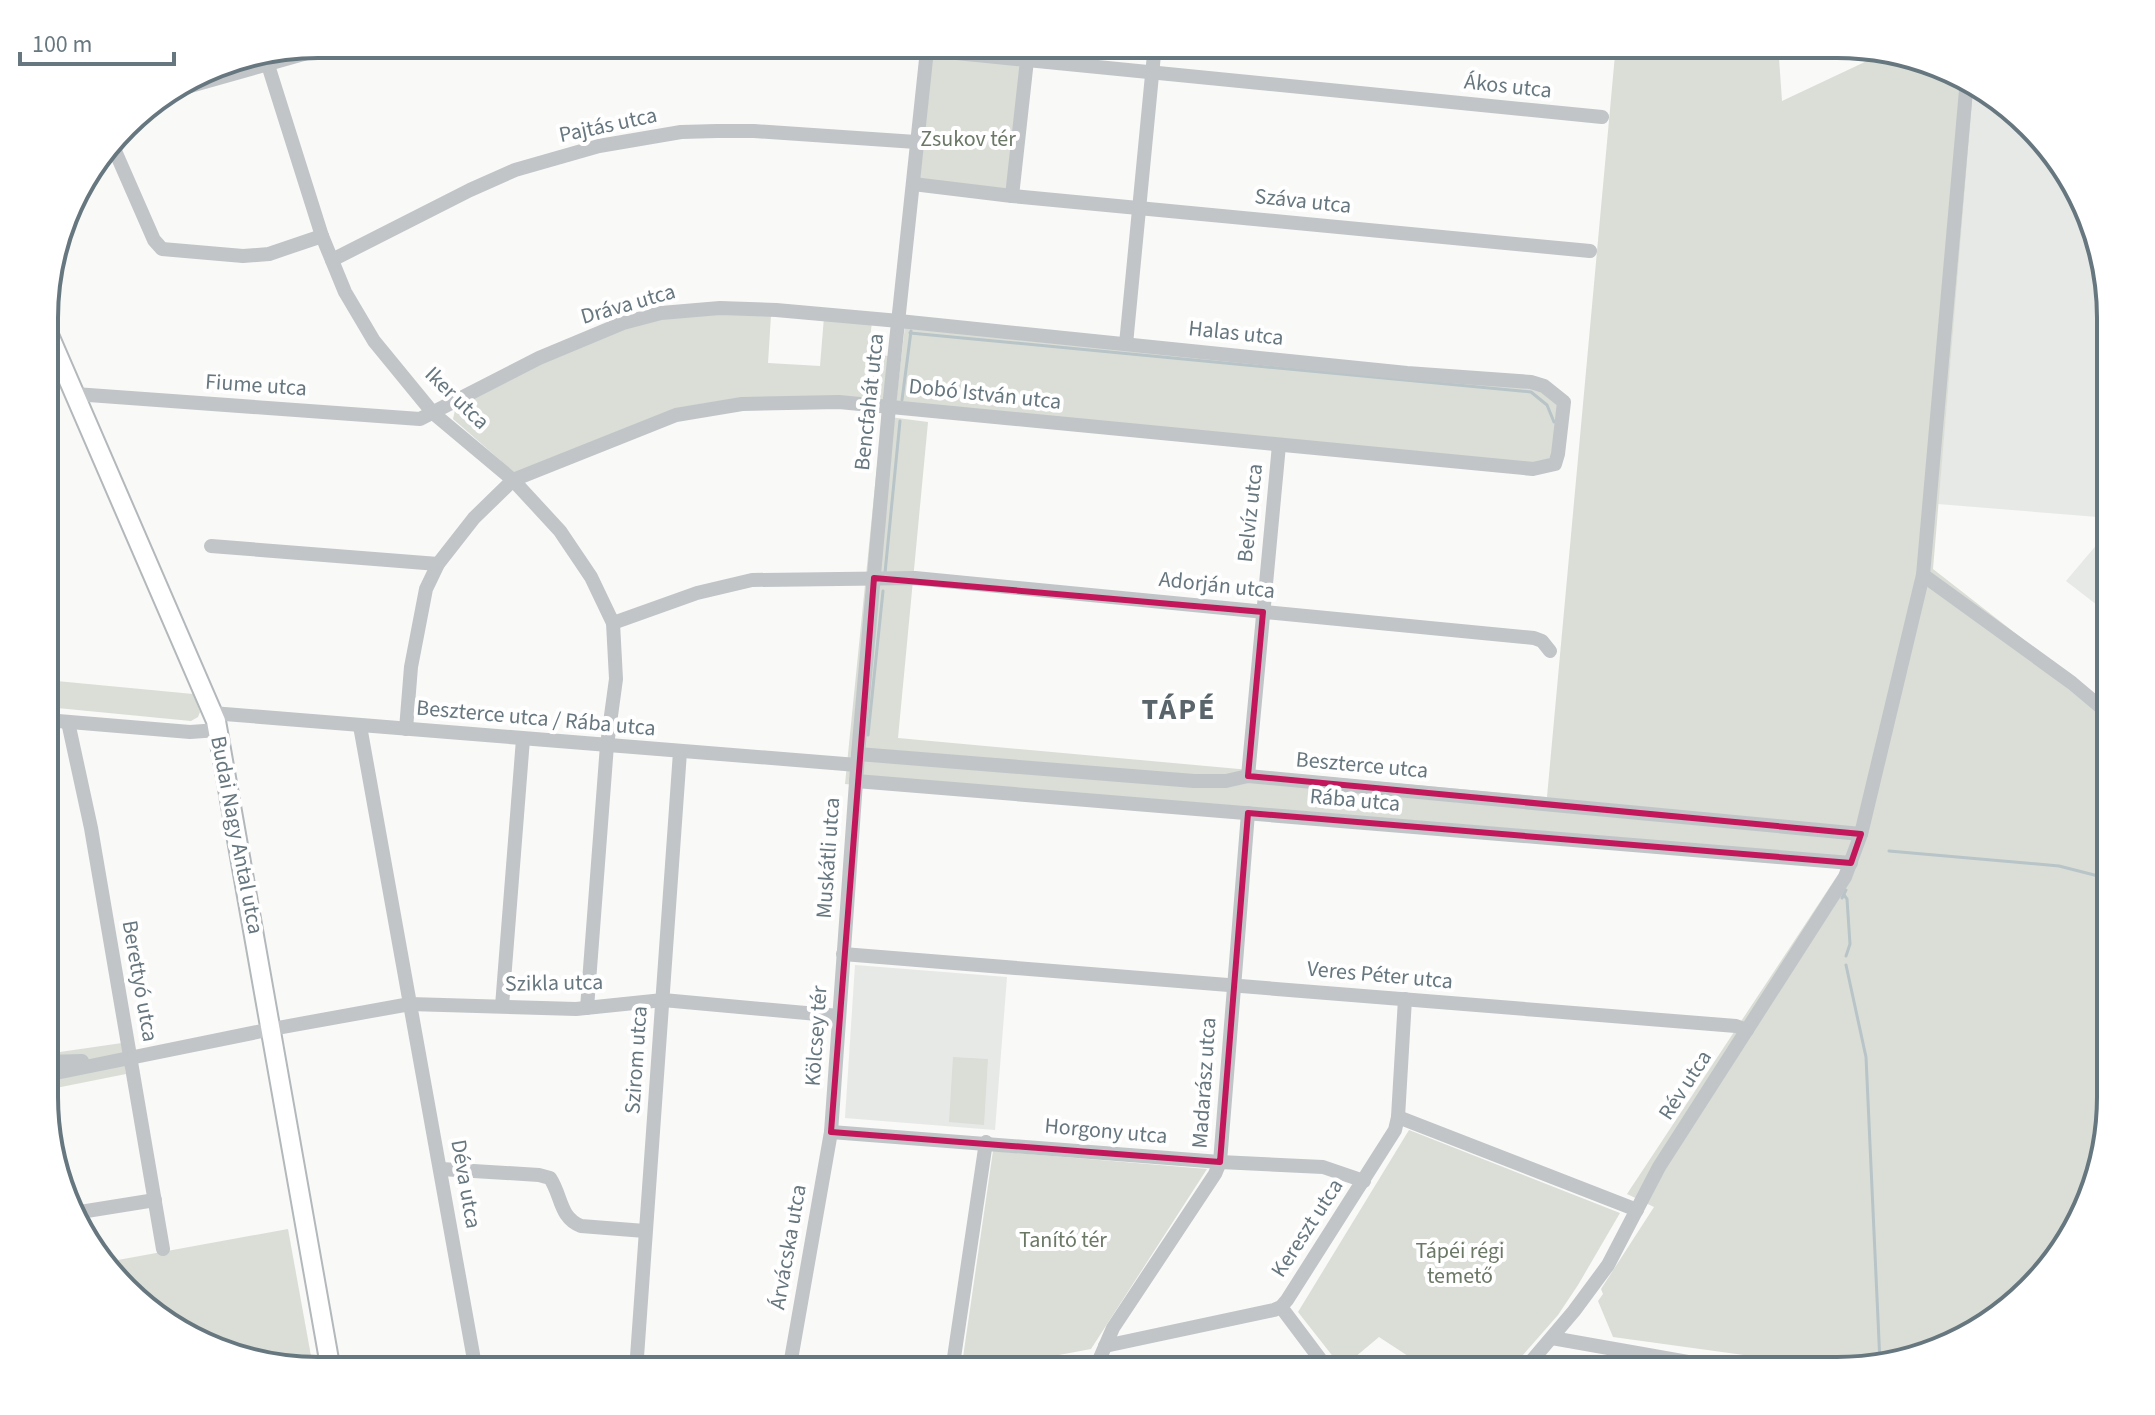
<svg xmlns="http://www.w3.org/2000/svg" width="2155" height="1415" font-family="'Source Sans 3',sans-serif">
  <rect width="100%" height="100%" fill="#f9f9f7"/>
  <g fill="#e7e9e7">
    <path d="M 1973,94 L 2000,102 L 2075,181 L 2110,300 L 2110,518 L 1938,504 Z"/>
    <path d="M 2110,529 L 2110,615 L 2066,581 Z"/>
    <path d="M 855,965 L 1007,977 L 995,1130 L 845,1118 Z"/>
  </g>
  <g fill="#daded7">
    <path d="M 1616,44 L 1778,44 L 1782,101 L 1886,52 L 1925,58 L 1990,90 L 2000,102 L 1973,94 L 1933,569 L 2110,707 L 2110,1115 L 2065,1250 L 1974,1335 L 1855,1370 L 1794,1370 L 1794,1362 L 1613,1337 L 1598,1301 L 1603,1294 L 1601,1289 L 1654,1207 L 1627,1194 L 1843,867 L 845,784 L 882,416 L 928,422 L 898,738 L 1547,797 Z"/>
    <path d="M 927,50 L 1027,60 L 1012,196 L 913,184 Z"/>
    <path d="M 697,312 L 771,315 L 768,363 L 820,366 L 824,317 L 872,322 L 868,354 L 889,356 L 883,402 L 741,400 L 515,473 L 453,419 L 455,410 L 465,400 L 487,388 L 618,329 Z"/>
    <path d="M 905,326 L 1532,384 L 1558,399 L 1554,453 L 1544,464 L 896,402 Z"/>
    <path d="M 46,680 L 193,694 L 200,712 L 198,717 L 191,721 L 47,707 Z"/>
    <path d="M 122,1043 L 126,1074 L 46,1090 L 46,1054 Z"/>
    <path d="M 953,1057 L 988,1059 L 984,1125 L 949,1122 Z"/>
    <path d="M 1409,1130 L 1620,1213 L 1578,1285 L 1558,1315 L 1509,1371 L 1431,1371 L 1379,1337 L 1342,1368 L 1298,1312 Z"/>
    <path d="M 993,1151 L 1207,1169 L 1091,1349 L 974,1371 L 961,1371 Z"/>
    <path d="M 288,1229 L 313,1367 L 302,1369 L 230,1357 L 165,1325 L 107,1262 Z"/>
  </g>
  <g fill="none" stroke-linecap="round" stroke-linejoin="round">
    <g stroke="#b8c4c7" stroke-width="3">
      <path d="M 910,333 L 1531,392 L 1547,405 L 1554,422"/>
      <path d="M 902,400 L 911,331"/>
      <path d="M 885,573 L 900,421"/>
      <path d="M 868,735 L 883,591"/>
      <path d="M 1889,851 L 2059,866 L 2110,879"/>
      <path d="M 1844,895 L 1847,899 L 1850,944 L 1846,956"/>
      <path d="M 1842,898 L 1846,890"/>
      <path d="M 1846,965 L 1866,1057 L 1880,1363"/>
    </g>
    <g stroke="#b3b8bb" stroke-width="22">
      <path id="major" d="M 46,328 L 216,721 L 331,1371"/>
    </g>
    <g stroke="#c1c5c8" stroke-width="14">
      <path d="M 1027,60 L 1602,117"/>
      <path d="M 268,65 L 322,236 L 345,292 L 374,341 L 433,413 L 513,480 L 560,531 L 591,577 L 613,623 L 616,679 L 607,745 L 587,1008"/>
      <path d="M 169,92 L 339,44"/>
      <path d="M 112,144 L 154,240 L 162,249 L 243,256 L 269,254 L 322,236"/>
      <path d="M 913,184 L 1012,196 L 1027,60 L 927,50"/>
      <path d="M 1012,196 L 1590,251"/>
      <path d="M 332,260 L 470,190 L 515,170 L 599,146 L 681,132 L 717,131 L 754,131 L 916,142"/>
      <path d="M 1126,344 L 1155,44"/>
      <path d="M 75,394 L 420,419 L 539,358 L 623,323 L 661,313 L 720,308 L 776,310 L 899,321 L 1407,373 L 1531,382 L 1544,386 L 1564,402 L 1558,454 L 1555,464 L 1533,469 L 839,402 L 742,404 L 676,415 L 513,480 L 474,518 L 438,564 L 426,589 L 411,667 L 406,729"/>
      <path d="M 211,546 L 438,564"/>
      <path d="M 1923,575 L 2072,683 L 2110,715"/>
      <path d="M 613,623 L 697,593 L 752,580 L 915,578 L 1534,638 L 1542,641 L 1550,651"/>
      <path d="M 212,713 L 857,765"/>
      <path d="M 46,720 L 190,732 L 218,730"/>
      <path d="M 68,722 L 91,828 L 163,1249"/>
      <path d="M 360,726 L 476,1371"/>
      <path d="M 858,754 L 1194,781 L 1226,781 L 1248,776 L 1861,834"/>
      <path d="M 1248,776 L 1279,445"/>
      <path d="M 856,781 L 1851,863"/>
      <path d="M 843,954 L 1736,1026 L 1747,1030"/>
      <path d="M 502,1006 L 523,739"/>
      <path d="M 46,1062 L 82,1061"/>
      <path d="M 46,1075 L 272,1029 L 410,1004 L 576,1009 L 663,1000 L 839,1016"/>
      <path d="M 1398,1117 L 1637,1210"/>
      <path d="M 831,1132 L 1220,1162 L 1323,1167 L 1364,1181"/>
      <path d="M 441,1169 L 539,1175 L 550,1178 C 562,1196 559,1217 581,1226 L 645,1231"/>
      <path d="M 74,1213 L 155,1200"/>
      <path d="M 1281,1307 L 1329,1371"/>
      <path d="M 1552,1338 L 1733,1370"/>
      <path d="M 1105,1346 L 1274,1310 L 1281,1307 L 1287,1300 L 1395,1130 L 1398,1117 L 1405,999"/>
      <path d="M 636,1371 L 680,752"/>
      <path d="M 789,1371 L 831,1132 L 858,754 L 889,407 L 927,50 L 926,44"/>
      <path d="M 952,1371 L 986,1142"/>
      <path d="M 1098,1371 L 1100,1358 L 1113,1328 L 1215,1174 L 1220,1162 L 1248,813"/>
      <path d="M 1523,1371 L 1574,1311 L 1608,1265 L 1659,1167 L 1845,877 L 1861,834 L 1923,575 L 1967,79"/>
    </g>
    <use href="#major" stroke="#fff" stroke-width="18"/>
  </g>
  <path fill="none" stroke="#c2185b" stroke-width="6" stroke-linejoin="round" d="M 874,578 L 1263,612 L 1248,776 L 1861,834 L 1851,863 L 1248,813 L 1220,1162 L 831,1132 Z"/>
  <g text-anchor="middle" dominant-baseline="central" stroke-width="8" stroke-linejoin="round" paint-order="stroke">
    <g font-size="22" fill="#67777f" stroke="#fff">
      <text transform="translate(1508 86) rotate(6)">Ákos utca</text>
      <text transform="translate(608 125) rotate(-12)">Pajtás utca</text>
      <text transform="translate(1303 201) rotate(6)">Száva utca</text>
      <text transform="translate(628 304) rotate(-16)">Dráva utca</text>
      <text transform="translate(1236 333) rotate(6)">Halas utca</text>
      <text transform="translate(256 385) rotate(4)">Fiume utca</text>
      <text transform="translate(985 394) rotate(6)">Dobó István utca</text>
      <text transform="translate(457 398) rotate(44)">Iker utca</text>
      <text transform="translate(869 402) rotate(-84)">Bencfahát utca</text>
      <text transform="translate(1250 513) rotate(-84)">Belvíz utca</text>
      <text transform="translate(1217 585) rotate(6)">Adorján utca</text>
      <text transform="translate(536 718) rotate(5)">Beszterce utca / Rába utca</text>
      <text transform="translate(1362 765) rotate(5)">Beszterce utca</text>
      <text transform="translate(1355 800) rotate(5)">Rába utca</text>
      <text transform="translate(237 835) rotate(79)">Budai Nagy Antal utca</text>
      <text transform="translate(828 858) rotate(-86)">Muskátli utca</text>
      <text transform="translate(1380 975) rotate(5)">Veres Péter utca</text>
      <text transform="translate(140 981) rotate(80)">Berettyó utca</text>
      <text transform="translate(554 983) rotate(-1)">Szikla utca</text>
      <text transform="translate(816 1036) rotate(-86)">Kölcsey tér</text>
      <text transform="translate(636 1060) rotate(-86)">Szirom utca</text>
      <text transform="translate(1204 1083) rotate(-86)">Madarász utca</text>
      <text transform="translate(1685 1085) rotate(-57)">Rév utca</text>
      <text transform="translate(1106 1131) rotate(5)">Horgony utca</text>
      <text transform="translate(466 1184) rotate(80)">Déva utca</text>
      <text transform="translate(1307 1228) rotate(-57)">Kereszt utca</text>
      <text transform="translate(788 1247) rotate(-80)">Árvácska utca</text>
    </g>
    <g font-size="22" fill="#6b7866" stroke="#fff">
      <text x="968" y="139">Zsukov tér</text>
      <text x="1063" y="1240">Tanító tér</text>
      <text x="1460" y="1251">Tápéi régi<tspan x="1460" dy="25">temető</tspan></text>
    </g>
    <g font-size="30" font-weight="bold" letter-spacing="2" fill="#59656b" stroke="#fff">
      <text x="1179" y="709">TÁPÉ</text>
    </g>
  </g>
  <path d="M0 0H2155V1415H0ZM318 58H1837A260 260 0 0 1 2097 318V1097A260 260 0 0 1 1837 1357H318A260 260 0 0 1 58 1097V318A260 260 0 0 1 318 58Z" fill="#fff" fill-rule="evenodd"/>
  <path fill="none" stroke="#67777f" stroke-width="4" d="M318 58H1837A260 260 0 0 1 2097 318V1097A260 260 0 0 1 1837 1357H318A260 260 0 0 1 58 1097V318A260 260 0 0 1 318 58Z"/>
  <path d="M20 52v12h154v-12" fill="none" stroke="#67777f" stroke-width="4"/>
  <text x="32" y="52" font-size="24" fill="#67777f" stroke="#ffffff" stroke-width="6" paint-order="stroke">100 m</text>
</svg>
